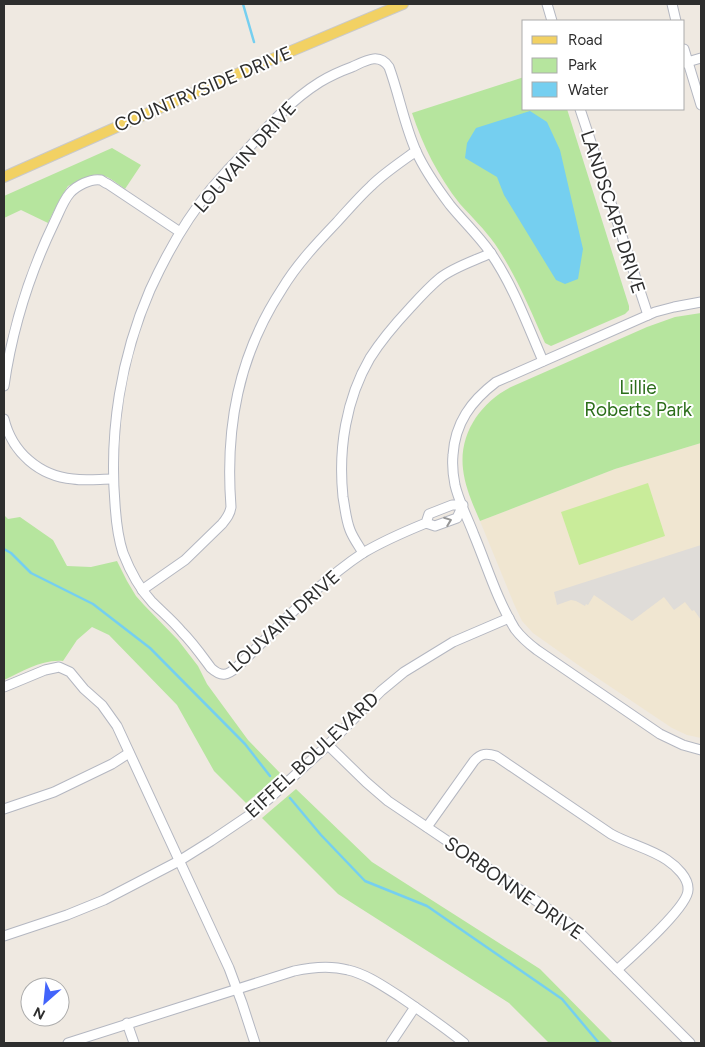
<svg xmlns="http://www.w3.org/2000/svg" width="705" height="1047" font-family="Figtree,sans-serif">
  <rect width="100%" height="100%" fill="#efe9e1"/>
  <path fill="#f0e6d1" d="M 701,443 L 701,738 L 687,735 L 672,728 L 581,667 L 533,633 L 522,621 L 514,604 L 480,521 L 615,469 Z"/>
  <g fill="#b6e59e">
    <path d="M 524,77 L 524,109 L 567,109 L 629,306 L 629,310 L 625,314 L 551,346 L 545,343 C 530,309 516,275 495,244 C 485,230 472,217 460,204 C 438,176 423,146 412,113 Z"/>
    <path d="M 112,148 L 141,165 L 125,189 C 115,182 106,173 93,175 L 68,186 L 60,199 L 48,223 L 21,210 L 4,218 L 4,196 Z"/>
    <path d="M 701,313 L 701,443 L 615,469 L 480,521 C 473,505 465,487 463,469 C 459,434 480,403 511,387 L 647,327 L 675,317 Z"/>
    <path d="M 4,515 L 8,519 L 20,517 L 53,540 L 67,566 L 91,567 L 117,561 L 127,581 L 136,596 L 144,605 L 178,640 L 198,666 L 207,684 L 248,740 L 281,774 L 246,803 L 214,771 L 177,705 L 109,635 L 92,627 L 77,640 L 63,661 C 42,659 22,672 4,680 Z"/>
    <path d="M 296,789 L 372,862 L 540,969 L 613,1043 L 549,1043 L 509,1003 L 338,894 L 262,818 Z"/>
  </g>
  <path fill="#c9ec9a" d="M 648,483 L 665,536 L 579,565 L 561,512 Z"/>
  <path fill="#dfdcd8" d="M 701,545 L 701,620 L 694,610 L 692,611 L 685,602 L 674,610 L 664,597 L 632,621 L 594,595 L 588,605 L 586,604 L 585,606 L 576,601 L 571,600 L 557,605 L 554,592 Z"/>
  <path fill="#75cff0" d="M 530,111 L 547,122 L 560,150 L 583,249 L 578,279 L 565,284 L 556,280 L 504,195 L 497,177 L 465,158 L 467,143 L 476,128 Z"/>
  <g fill="none" stroke-linecap="round" stroke-linejoin="round">
    <g stroke="#75cff0" stroke-width="2.5">
      <path d="M 243,4 L 254,42"/>
      <path d="M 4,549 L 11,553 L 31,573 L 93,604 L 150,648 L 245,744 L 270,776"/>
      <path d="M 290,798 L 321,835 L 365,881 L 427,906 L 562,999 L 599,1043"/>
    </g>
    <g stroke="#b4b7c1" stroke-width="11">
      <g id="minor">
        <path d="M 547,4 L 552,21"/>
        <path d="M 672,4 L 676,21"/>
        <path d="M 684,49 L 701,105"/>
        <path d="M 684,63 L 701,58"/>
        <path d="M 580,109 L 648,315"/>
        <path d="M 701,302 L 674,307 L 655,312 L 496,382 C 471,401 455,423 453,455 C 452,465 453,475 455,485 C 459,502 468,519 474,535 C 487,566 497,600 515,629 C 521,637 529,644 537,650 L 660,734 L 683,745 L 701,750"/>
        <path d="M 4,386 C 12,330 29,275 54,223 C 59,213 63,201 70,193 C 76,186 91,178 101,180 C 103,181 105,183 108,184 L 180,232"/>
        <path d="M 4,419 C 12,452 39,476 73,479 C 86,481 100,479 113,479"/>
        <path d="M 426,523 L 429,514 L 452,505 L 463,505 L 457,518 L 435,526 L 426,523 C 404,532 383,541 363,553 C 316,584 278,628 237,667 C 227,676 221,677 211,668 C 202,656 193,643 182,632 C 173,621 162,612 152,602 C 139,588 130,571 123,553 C 118,538 116,520 115,504 C 109,431 121,357 150,290 C 166,255 186,219 211,189 C 222,176 233,164 245,152 C 268,126 291,100 320,82 C 330,76 341,71 352,67 C 365,61 379,52 389,67 C 399,94 404,124 416,151 C 424,169 438,189 450,205 C 463,221 478,235 490,252 C 513,285 527,324 543,361"/>
        <path d="M 363,553 C 359,546 353,538 350,530 C 346,520 345,508 343,497 C 338,449 346,399 370,358 C 382,339 396,323 410,308 C 420,297 429,287 440,278 C 454,267 474,261 491,253"/>
        <path d="M 142,590 L 185,560 L 222,524 C 227,518 230,514 231,507 C 225,428 238,356 282,289 C 297,264 317,243 337,222 C 348,210 359,197 371,186 C 384,173 401,162 416,151"/>
        <path d="M 4,687 L 45,670 L 59,667 L 70,672 L 84,689 L 102,705 L 117,726 L 229,968 L 242,1003 L 255,1043"/>
        <path d="M 328,745 L 366,782 L 388,801 L 566,921 L 579,932 L 690,1043"/>
        <path d="M 4,809 L 54,792 L 112,764 L 129,753"/>
        <path d="M 427,827 L 474,761 C 481,753 487,753 496,756 L 611,834 C 629,844 651,849 667,860 C 676,866 689,878 688,890 C 688,907 631,957 617,970"/>
        <path d="M 4,936 L 67,915 L 104,900 L 179,861 L 211,841 L 248,816 L 271,797 L 328,745 L 381,691 L 404,672 L 453,642 L 509,618"/>
        <path d="M 127,1023 L 134,1043"/>
        <path d="M 68,1043 L 294,971 C 312,967 330,965 348,970 C 366,974 383,986 399,996 C 421,1011 443,1026 464,1043"/>
        <path d="M 391,1043 L 415,1007"/>
      </g>
    </g>
    <g stroke="#c9c9c9" stroke-width="12">
      <path id="major" d="M 4,177 L 225,79 L 403,4"/>
    </g>
    <use href="#minor" stroke="#fff" stroke-width="9"/>
    <use href="#major" stroke="#f2d163" stroke-width="10"/>
  </g>
  <defs><path id="oneway-chevron" d="M-2-3.5L2.5 0L-2 3.5" fill="none" stroke-width="1.6" stroke-linecap="round" stroke-linejoin="round" transform="scale(1.25)"/></defs>
  <use stroke="#969696" href="#oneway-chevron" transform="translate(448 521) rotate(-21)"/>
  <g text-anchor="middle" dominant-baseline="central" stroke-width="4" stroke-linejoin="round" paint-order="stroke">
    <g font-size="19" fill="#2e2e2e" stroke="#fff">
      <text transform="translate(203 89) rotate(-23)">COUNTRYSIDE DRIVE</text>
      <text transform="translate(245 157) rotate(-48)">LOUVAIN DRIVE</text>
      <text transform="translate(613 212) rotate(72)">LANDSCAPE DRIVE</text>
      <text transform="translate(284 621) rotate(-42)">LOUVAIN DRIVE</text>
      <text transform="translate(312 755) rotate(-43)">EIFFEL BOULEVARD</text>
      <text transform="translate(514 888) rotate(35)">SORBONNE DRIVE</text>
    </g>
    <g font-size="19" fill="#2c6e1b" stroke="#fff">
      <text x="638" y="387">Lillie<tspan x="638" dy="22">Roberts Park</tspan></text>
    </g>
  </g>
  <rect width="705" height="1047" fill="none" stroke="#2e2e2e" stroke-width="10"/>
  <rect x="522" y="20" width="162" height="90" fill="#ffffff" stroke="#ababab"/>
  <rect x="532" y="36" width="25" height="8" fill="#f2d163" stroke="#ababab"/>
  <text x="568" y="45" font-size="15" fill="#2e2e2e">Road</text>
  <rect x="532" y="58" width="25" height="15" fill="#b6e59e" stroke="#ababab"/>
  <text x="568" y="70" font-size="15" fill="#2e2e2e">Park</text>
  <rect x="532" y="82" width="25" height="15" fill="#75cff0" stroke="#ababab"/>
  <text x="568" y="95" font-size="15" fill="#2e2e2e">Water</text>
  <g transform="translate(45 1002) rotate(207)"><circle r="24" fill="#ffffff" stroke="#ababab"/>
  <path d="M0-4L9 19L0 12L-9 19Z" fill="#4264fb"/>
  <text y="-8" font-size="14" font-weight="bold" text-anchor="middle" fill="#2e2e2e">N</text>
  </g>
</svg>
